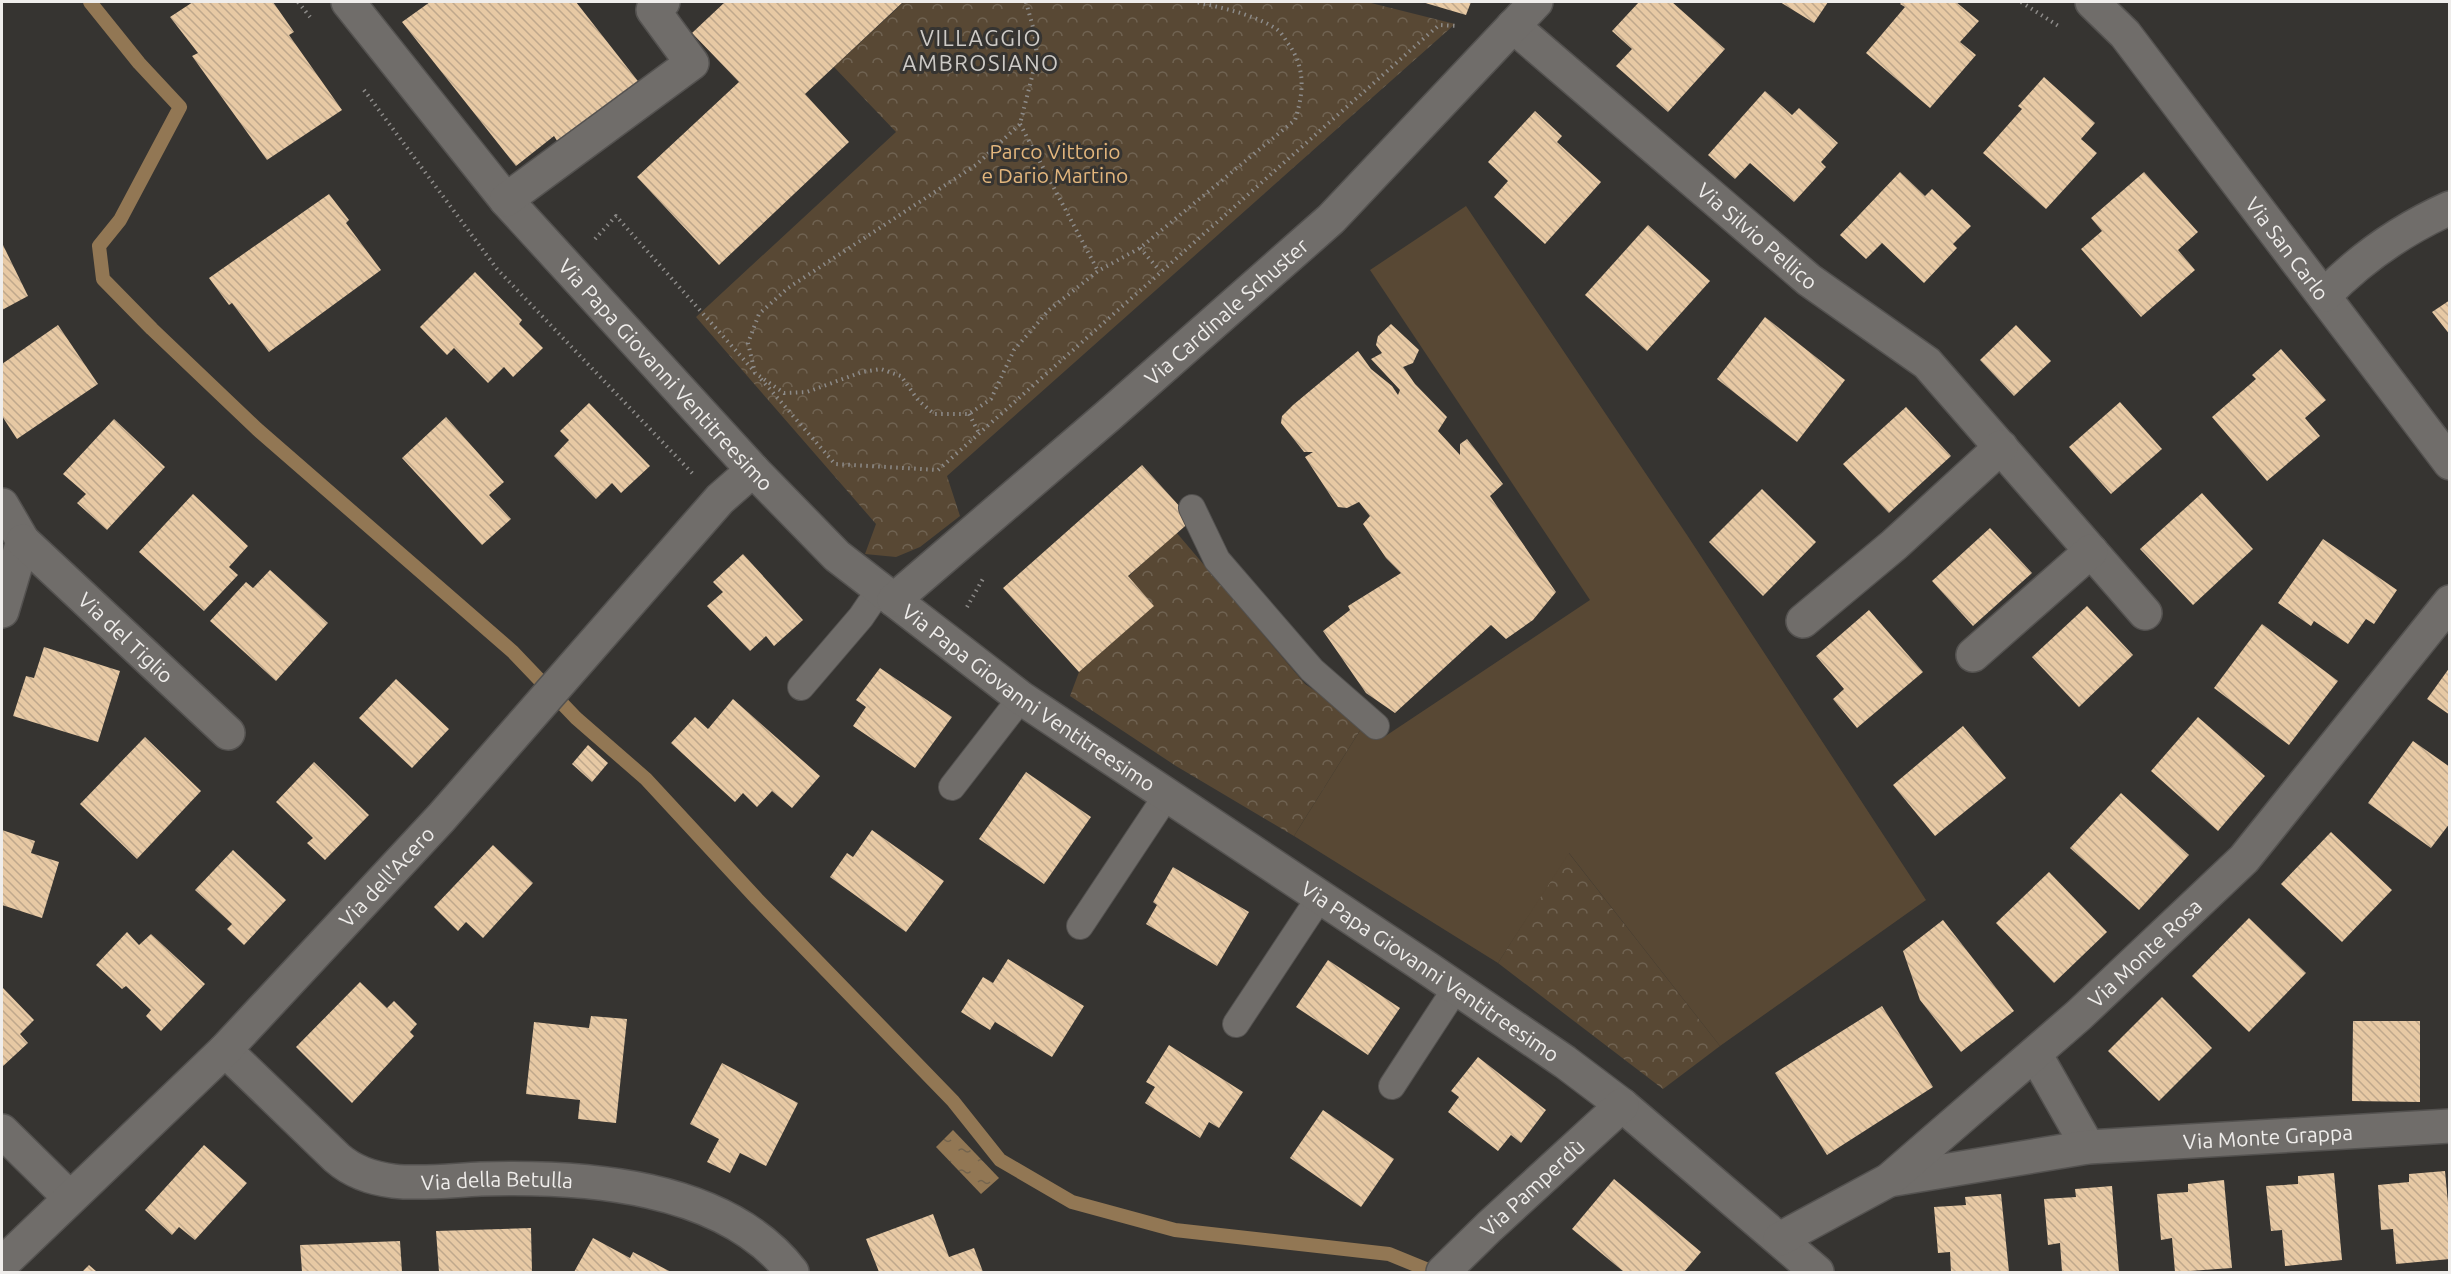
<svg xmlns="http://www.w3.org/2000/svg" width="2451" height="1274" font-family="Ubuntu,sans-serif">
  <defs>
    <pattern id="park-crowns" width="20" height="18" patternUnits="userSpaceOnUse" patternTransform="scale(1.5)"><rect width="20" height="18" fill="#584834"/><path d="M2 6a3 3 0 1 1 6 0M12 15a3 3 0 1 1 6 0" fill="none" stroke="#706352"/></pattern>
    <pattern id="water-ripples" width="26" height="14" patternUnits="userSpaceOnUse" patternTransform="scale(1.5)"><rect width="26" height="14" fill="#927754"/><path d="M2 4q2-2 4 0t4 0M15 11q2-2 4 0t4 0" fill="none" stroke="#74644e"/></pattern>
    <pattern id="building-back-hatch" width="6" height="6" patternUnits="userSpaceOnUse" patternTransform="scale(1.5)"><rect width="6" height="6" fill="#e7c9a4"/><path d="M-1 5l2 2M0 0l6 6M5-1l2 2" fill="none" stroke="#bfa88c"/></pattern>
  </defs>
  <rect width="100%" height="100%" fill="#363431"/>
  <g fill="url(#park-crowns)">
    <path d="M 904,2 L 1367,2 L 1455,24 L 947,476 L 960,516 L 920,547 L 896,557 L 865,554 L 876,524 L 696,317 L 896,132 L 834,67 Z"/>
    <path d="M 1176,532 L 1305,684 L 1364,724 L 1294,836 L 1176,766 L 1070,696 L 1079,672 L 1153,606 L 1128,577 Z"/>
    <path d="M 1568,852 L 1720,1046 L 1663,1089 L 1498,963 Z"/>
  </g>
  <path fill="#584834" d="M 1466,206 L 1687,535 L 1926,900 L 1720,1046 L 1569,853 L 1498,963 L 1294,836 L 1364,724 L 1384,737 L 1590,600 L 1370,270 Z"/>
  <path fill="url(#water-ripples)" d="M 953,1130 L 999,1178 L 981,1194 L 936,1147 Z"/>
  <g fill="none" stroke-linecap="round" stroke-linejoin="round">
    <path stroke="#927754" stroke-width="14" d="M 90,2 L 139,63 L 180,107 L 120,220 L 99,246 L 103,279 L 152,329 L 257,429 L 513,652 L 576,718 L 646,779 L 757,899 L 953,1101 L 1000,1160 L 1072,1202 L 1175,1230 L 1389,1254 L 1433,1272"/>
  </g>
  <g fill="url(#building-back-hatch)">
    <path d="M 193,2 L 273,2 L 294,32 L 289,35 L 342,110 L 267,160 L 192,56 L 198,53 L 170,17 Z"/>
    <path d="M 430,2 L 576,2 L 641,85 L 561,147 L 554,136 L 516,166 L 402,22 Z"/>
    <path d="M 725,2 L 903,2 L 805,94 L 849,142 L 719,265 L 637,177 L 739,82 L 692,33 Z"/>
    <path d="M 1422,2 L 1471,2 L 1466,15 Z"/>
    <path d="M 1639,2 L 1672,2 L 1725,49 L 1668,112 L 1616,66 L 1632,49 L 1612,31 Z"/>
    <path d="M 1780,2 L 1828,2 L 1814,23 Z"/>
    <path d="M 1902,2 L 1956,2 L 1979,21 L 1960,42 L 1976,55 L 1930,108 L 1866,53 L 1905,7 L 1900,4 Z"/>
    <path d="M 2044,77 L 2095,123 L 2081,139 L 2097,153 L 2046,209 L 1983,153 L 2022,109 L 2018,106 Z"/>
    <path d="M 1765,91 L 1792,115 L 1799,108 L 1838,143 L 1821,162 L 1826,167 L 1794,202 L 1750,163 L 1735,179 L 1708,155 Z"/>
    <path d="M 1535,111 L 1562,136 L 1557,142 L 1601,182 L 1545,244 L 1494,197 L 1508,181 L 1488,162 Z"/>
    <path d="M 1900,172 L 1925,196 L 1932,189 L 1971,226 L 1953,244 L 1957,248 L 1924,283 L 1882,243 L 1866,259 L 1840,235 Z"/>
    <path d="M 2144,172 L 2198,232 L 2178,250 L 2195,270 L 2141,317 L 2081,249 L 2102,231 L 2091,218 Z"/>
    <path d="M 329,194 L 349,220 L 346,223 L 381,270 L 269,352 L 232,303 L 229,305 L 209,278 Z"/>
    <path d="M 1648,225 L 1710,281 L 1647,351 L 1585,295 Z"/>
    <path d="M 2,243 L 28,296 L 2,310 Z"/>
    <path d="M 475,272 L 522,320 L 519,324 L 543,348 L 513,377 L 504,367 L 488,383 L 454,348 L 447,355 L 420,327 Z"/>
    <path d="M 2450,300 L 2450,335 L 2432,312 Z"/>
    <path d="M 1765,317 L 1845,380 L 1797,442 L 1717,379 Z"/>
    <path d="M 1391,324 L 1419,350 L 1413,363 L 1403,367 L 1415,384 L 1447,417 L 1438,431 L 1460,455 L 1460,444 L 1467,439 L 1503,484 L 1490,496 L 1556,592 L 1533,620 L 1506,639 L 1491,625 L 1395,713 L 1366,693 L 1323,631 L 1350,610 L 1348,606 L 1401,573 L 1386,558 L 1363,524 L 1370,516 L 1359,502 L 1347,508 L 1338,507 L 1305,457 L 1313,452 L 1304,452 L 1281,423 L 1282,416 L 1293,405 L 1358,351 L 1371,369 L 1392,386 L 1398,395 L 1400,390 L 1371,359 L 1382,353 L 1376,345 L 1378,336 Z"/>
    <path d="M 58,325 L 98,384 L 17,439 L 2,416 L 2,364 Z"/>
    <path d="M 2016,325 L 2051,361 L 2014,396 L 1980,360 Z"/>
    <path d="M 2281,349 L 2326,400 L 2305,418 L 2320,436 L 2267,481 L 2212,417 L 2256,379 L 2252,375 Z"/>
    <path d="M 2120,402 L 2162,449 L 2111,494 L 2069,447 Z"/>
    <path d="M 589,403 L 650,466 L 621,493 L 612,483 L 596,499 L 554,456 L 569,440 L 560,431 Z"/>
    <path d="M 1906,407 L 1951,456 L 1889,513 L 1843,464 Z"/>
    <path d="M 446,417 L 504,482 L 489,495 L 511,519 L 482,545 L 402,458 Z"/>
    <path d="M 114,419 L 165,467 L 107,530 L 77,503 L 86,494 L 63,474 Z"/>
    <path d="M 1142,465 L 1192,520 L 1128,576 L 1154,606 L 1079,672 L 1003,588 Z"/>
    <path d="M 1762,489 L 1816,542 L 1763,596 L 1709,542 Z"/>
    <path d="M 2202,493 L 2253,549 L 2193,605 L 2140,549 Z"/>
    <path d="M 193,494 L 248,546 L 229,567 L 238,575 L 204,611 L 139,552 Z"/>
    <path d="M 1990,528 L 2032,573 L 1973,626 L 1932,581 Z"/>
    <path d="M 2323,539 L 2397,590 L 2374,624 L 2366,619 L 2348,644 L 2314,621 L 2311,626 L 2278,603 Z"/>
    <path d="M 743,554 L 803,620 L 774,646 L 766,636 L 750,651 L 707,606 L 723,592 L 713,582 Z"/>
    <path d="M 270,570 L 328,623 L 276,681 L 210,621 L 246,582 L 253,588 Z"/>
    <path d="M 2087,606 L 2133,655 L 2079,707 L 2032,657 Z"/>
    <path d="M 1869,610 L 1923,672 L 1857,728 L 1833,699 L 1844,689 L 1816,656 Z"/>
    <path d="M 2262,624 L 2338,681 L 2289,745 L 2214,688 Z"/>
    <path d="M 44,647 L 120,671 L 98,742 L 13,716 L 26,676 L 34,678 Z"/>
    <path d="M 2450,667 L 2450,715 L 2427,699 Z"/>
    <path d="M 880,668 L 952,717 L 915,768 L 853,726 L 866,707 L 856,700 Z"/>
    <path d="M 396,679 L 449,729 L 412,768 L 359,718 Z"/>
    <path d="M 733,699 L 820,776 L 792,808 L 772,791 L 757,807 L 743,793 L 735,802 L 671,743 L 695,717 L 708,729 Z"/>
    <path d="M 2198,717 L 2265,776 L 2218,831 L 2151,771 Z"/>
    <path d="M 1963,726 L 2006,778 L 1935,836 L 1893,785 Z"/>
    <path d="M 145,737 L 201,791 L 137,859 L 80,804 Z"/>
    <path d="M 2413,741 L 2450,767 L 2450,823 L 2431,848 L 2368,803 Z"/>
    <path d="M 588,745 L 608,763 L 592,782 L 572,764 Z"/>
    <path d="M 314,762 L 369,815 L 325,860 L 307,843 L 313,838 L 276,802 Z"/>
    <path d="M 1026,772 L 1091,817 L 1044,884 L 979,839 Z"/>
    <path d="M 2121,793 L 2189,855 L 2139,910 L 2070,848 Z"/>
    <path d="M 2,830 L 35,841 L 31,853 L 59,862 L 42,918 L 2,905 Z"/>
    <path d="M 872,830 L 944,881 L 906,932 L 830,877 L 847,853 L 853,857 Z"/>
    <path d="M 2331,832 L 2392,890 L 2342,942 L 2281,884 Z"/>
    <path d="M 493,845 L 533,883 L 483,938 L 466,922 L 458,931 L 434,907 Z"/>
    <path d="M 233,850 L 286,900 L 244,945 L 227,929 L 232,924 L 195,890 Z"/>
    <path d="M 1173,867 L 1249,912 L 1217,966 L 1146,924 L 1157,905 L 1153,902 Z"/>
    <path d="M 2049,872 L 2107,932 L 2054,983 L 1996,923 Z"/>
    <path d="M 2249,918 L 2306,973 L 2249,1032 L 2192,976 Z"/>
    <path d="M 1943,920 L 2014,1011 L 1961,1052 L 1920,1000 L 1903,951 Z"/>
    <path d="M 127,932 L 139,945 L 151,934 L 205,984 L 161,1031 L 146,1016 L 151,1010 L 126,986 L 122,989 L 96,965 Z"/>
    <path d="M 1008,959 L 1084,1006 L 1052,1057 L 995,1022 L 990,1030 L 961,1012 L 983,977 L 993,983 Z"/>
    <path d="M 1328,960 L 1400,1008 L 1368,1055 L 1296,1007 Z"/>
    <path d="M 360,982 L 387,1008 L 394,1001 L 417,1024 L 410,1032 L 414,1036 L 352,1103 L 296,1047 Z"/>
    <path d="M 2,987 L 34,1020 L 20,1034 L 28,1043 L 2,1067 Z"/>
    <path d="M 2162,997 L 2212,1048 L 2159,1101 L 2108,1051 Z"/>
    <path d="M 1882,1006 L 1933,1087 L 1827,1155 L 1775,1073 Z"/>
    <path d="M 591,1016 L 627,1019 L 616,1123 L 578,1119 L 580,1100 L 526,1094 L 534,1022 L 589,1028 Z"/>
    <path d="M 2353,1021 L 2420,1021 L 2420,1102 L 2352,1101 Z"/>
    <path d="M 1169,1045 L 1243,1092 L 1219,1128 L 1209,1122 L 1200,1138 L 1145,1103 L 1155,1087 L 1146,1082 Z"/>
    <path d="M 1478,1057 L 1546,1110 L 1521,1143 L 1511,1135 L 1498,1151 L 1448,1112 L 1459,1097 L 1451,1091 Z"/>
    <path d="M 722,1063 L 798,1103 L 766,1166 L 740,1153 L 730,1173 L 707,1162 L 719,1139 L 690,1124 Z"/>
    <path d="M 1323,1110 L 1394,1159 L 1361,1207 L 1290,1158 Z"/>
    <path d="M 204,1145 L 247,1183 L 195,1240 L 179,1227 L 172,1235 L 145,1210 Z"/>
    <path d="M 2445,1171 L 2450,1224 L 2450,1259 L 2396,1264 L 2393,1229 L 2381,1230 L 2378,1185 L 2409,1182 L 2409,1174 Z"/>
    <path d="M 2334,1173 L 2342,1260 L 2285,1266 L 2282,1230 L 2271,1231 L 2266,1186 L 2298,1184 L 2298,1176 Z"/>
    <path d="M 1614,1179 L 1701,1252 L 1684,1272 L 1624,1272 L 1572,1229 Z"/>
    <path d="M 2224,1180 L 2232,1268 L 2175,1272 L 2172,1238 L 2161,1240 L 2157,1194 L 2188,1192 L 2188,1184 Z"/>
    <path d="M 2112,1186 L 2119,1272 L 2062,1272 L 2060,1243 L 2048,1245 L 2044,1199 L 2076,1197 L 2075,1189 Z"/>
    <path d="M 2001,1194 L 2009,1272 L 1951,1272 L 1950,1252 L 1938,1253 L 1934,1207 L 1966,1205 L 1965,1197 Z"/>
    <path d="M 933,1214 L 949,1257 L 974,1248 L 983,1272 L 879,1272 L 866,1239 Z"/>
    <path d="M 531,1228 L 532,1272 L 439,1272 L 436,1231 Z"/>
    <path d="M 593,1238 L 630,1258 L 633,1252 L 671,1272 L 574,1272 Z"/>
    <path d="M 400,1241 L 402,1272 L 302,1272 L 300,1245 Z"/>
    <path d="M 89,1265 L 97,1272 L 82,1272 Z"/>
  </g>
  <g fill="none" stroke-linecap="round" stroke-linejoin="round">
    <g stroke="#545250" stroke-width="28">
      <g id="lane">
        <path d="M 1192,508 L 1217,560 L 1312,670 L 1376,726"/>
        <path d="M 801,687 L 861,617 L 880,589"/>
        <path d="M 952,787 L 1021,698"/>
        <path d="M 1080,926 L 1167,795"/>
        <path d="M 1236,1024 L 1320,897"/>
        <path d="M 1392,1086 L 1456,988"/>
      </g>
    </g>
    <g stroke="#545250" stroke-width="36">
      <g id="street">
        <path id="s1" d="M 348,2 L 506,200 L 753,470 L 837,556 L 1021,698 L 1427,968 L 1565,1062 L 1622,1105 L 1817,1272"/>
        <path id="s2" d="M 2092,2 L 2125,34 L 2450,463"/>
        <path id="s3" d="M 1513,26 L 1809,280 L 1927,363 L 2145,613"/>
        <path d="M 506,200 L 692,63 L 653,10 L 663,2"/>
        <path d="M 2325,295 C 2360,259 2403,229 2450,208"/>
        <path d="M 2,505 L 23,541 L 2,611"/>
        <path id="s4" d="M 23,541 L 228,733"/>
        <path id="s5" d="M 894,600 L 1109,415 L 1331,219 L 1536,2"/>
        <path d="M 1803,621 L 1894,545 L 2001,447"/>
        <path d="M 1973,655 L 2091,551"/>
        <path id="s6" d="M 225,1050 L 337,1158 C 376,1192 433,1181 481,1179 C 583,1176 724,1184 792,1272"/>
        <path d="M 2035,1054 L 2088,1147"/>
        <path d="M 2,1131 L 70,1198"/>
        <path id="s7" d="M 1889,1180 L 2088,1147 L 2450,1126"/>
        <path id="s8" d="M 1780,1239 L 1889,1180 L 2079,1015 L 2244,859 L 2450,602"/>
        <path id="s9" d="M 2,1264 L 225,1050 L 441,818 L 720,499 L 753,470"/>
        <path id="s10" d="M 1443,1272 L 1489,1227 L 1622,1105"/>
      </g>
    </g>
    <g stroke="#8d8b89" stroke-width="4" stroke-dasharray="1.5 4.5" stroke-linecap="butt">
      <path d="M 298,2 L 310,17"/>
      <path d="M 1026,2 L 1034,31 L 1037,57 L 1020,124 L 976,165 L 788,288 L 759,314 L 748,343 L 755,373 L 784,393 L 807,392 L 862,372 L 881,369 L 901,376 L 918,400 L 934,414 L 969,414 L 991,399 L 1014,350 L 1049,310 L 1098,271 L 1140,248 L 1295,120 C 1304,92 1306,67 1287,42 C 1284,37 1280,31 1275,28 C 1252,14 1223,8 1196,2"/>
      <path d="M 2021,2 L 2060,27"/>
      <path d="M 364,90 L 497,269 L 693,474"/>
      <path d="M 1020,124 L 1098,271"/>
      <path d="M 595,239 L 616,216 L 754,371"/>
      <path d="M 1140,248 L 1160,271"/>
      <path d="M 761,379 L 835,464 L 938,470 L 1439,25 L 1458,26"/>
      <path d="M 969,414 L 979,433"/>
      <path d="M 967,607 L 984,577"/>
    </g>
    <use href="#lane" stroke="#706d6a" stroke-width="26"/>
    <use href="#street" stroke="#706d6a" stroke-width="33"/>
  </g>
  <g text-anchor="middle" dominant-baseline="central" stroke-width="6" stroke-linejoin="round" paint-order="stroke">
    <g font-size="21" fill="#e3b67d" stroke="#363431">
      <text x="1055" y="151">Parco Vittorio<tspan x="1055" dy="24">e Dario Martino</tspan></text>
    </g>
    <g font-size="21" fill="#efedeb" stroke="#363431">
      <text stroke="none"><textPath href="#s3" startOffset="322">Via Silvio Pellico</textPath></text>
      <text stroke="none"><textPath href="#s2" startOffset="315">Via San Carlo</textPath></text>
      <text stroke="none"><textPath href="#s5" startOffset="440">Via Cardinale Schuster</textPath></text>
      <text stroke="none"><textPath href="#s1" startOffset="490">Via Papa Giovanni Ventitreesimo</textPath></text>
      <text stroke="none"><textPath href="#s4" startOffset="141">Via del Tiglio</textPath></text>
      <text stroke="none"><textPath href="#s1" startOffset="978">Via Papa Giovanni Ventitreesimo</textPath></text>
      <text stroke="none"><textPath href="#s9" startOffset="546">Via dell'Acero</textPath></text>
      <text stroke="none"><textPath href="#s8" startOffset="466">Via Monte Rosa</textPath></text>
      <text stroke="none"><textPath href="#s1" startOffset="1464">Via Papa Giovanni Ventitreesimo</textPath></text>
      <text stroke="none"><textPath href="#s7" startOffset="382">Via Monte Grappa</textPath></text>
      <text stroke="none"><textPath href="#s6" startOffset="321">Via della Betulla</textPath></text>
      <text stroke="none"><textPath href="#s10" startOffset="123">Via Pamperdù</textPath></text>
    </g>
    <g font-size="22" letter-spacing="1.5" fill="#cecbc7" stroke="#363431">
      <text x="981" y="37">VILLAGGIO<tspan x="981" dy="25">AMBROSIANO</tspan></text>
    </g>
  </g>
  <rect width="2451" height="1274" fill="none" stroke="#efedeb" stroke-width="6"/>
</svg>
